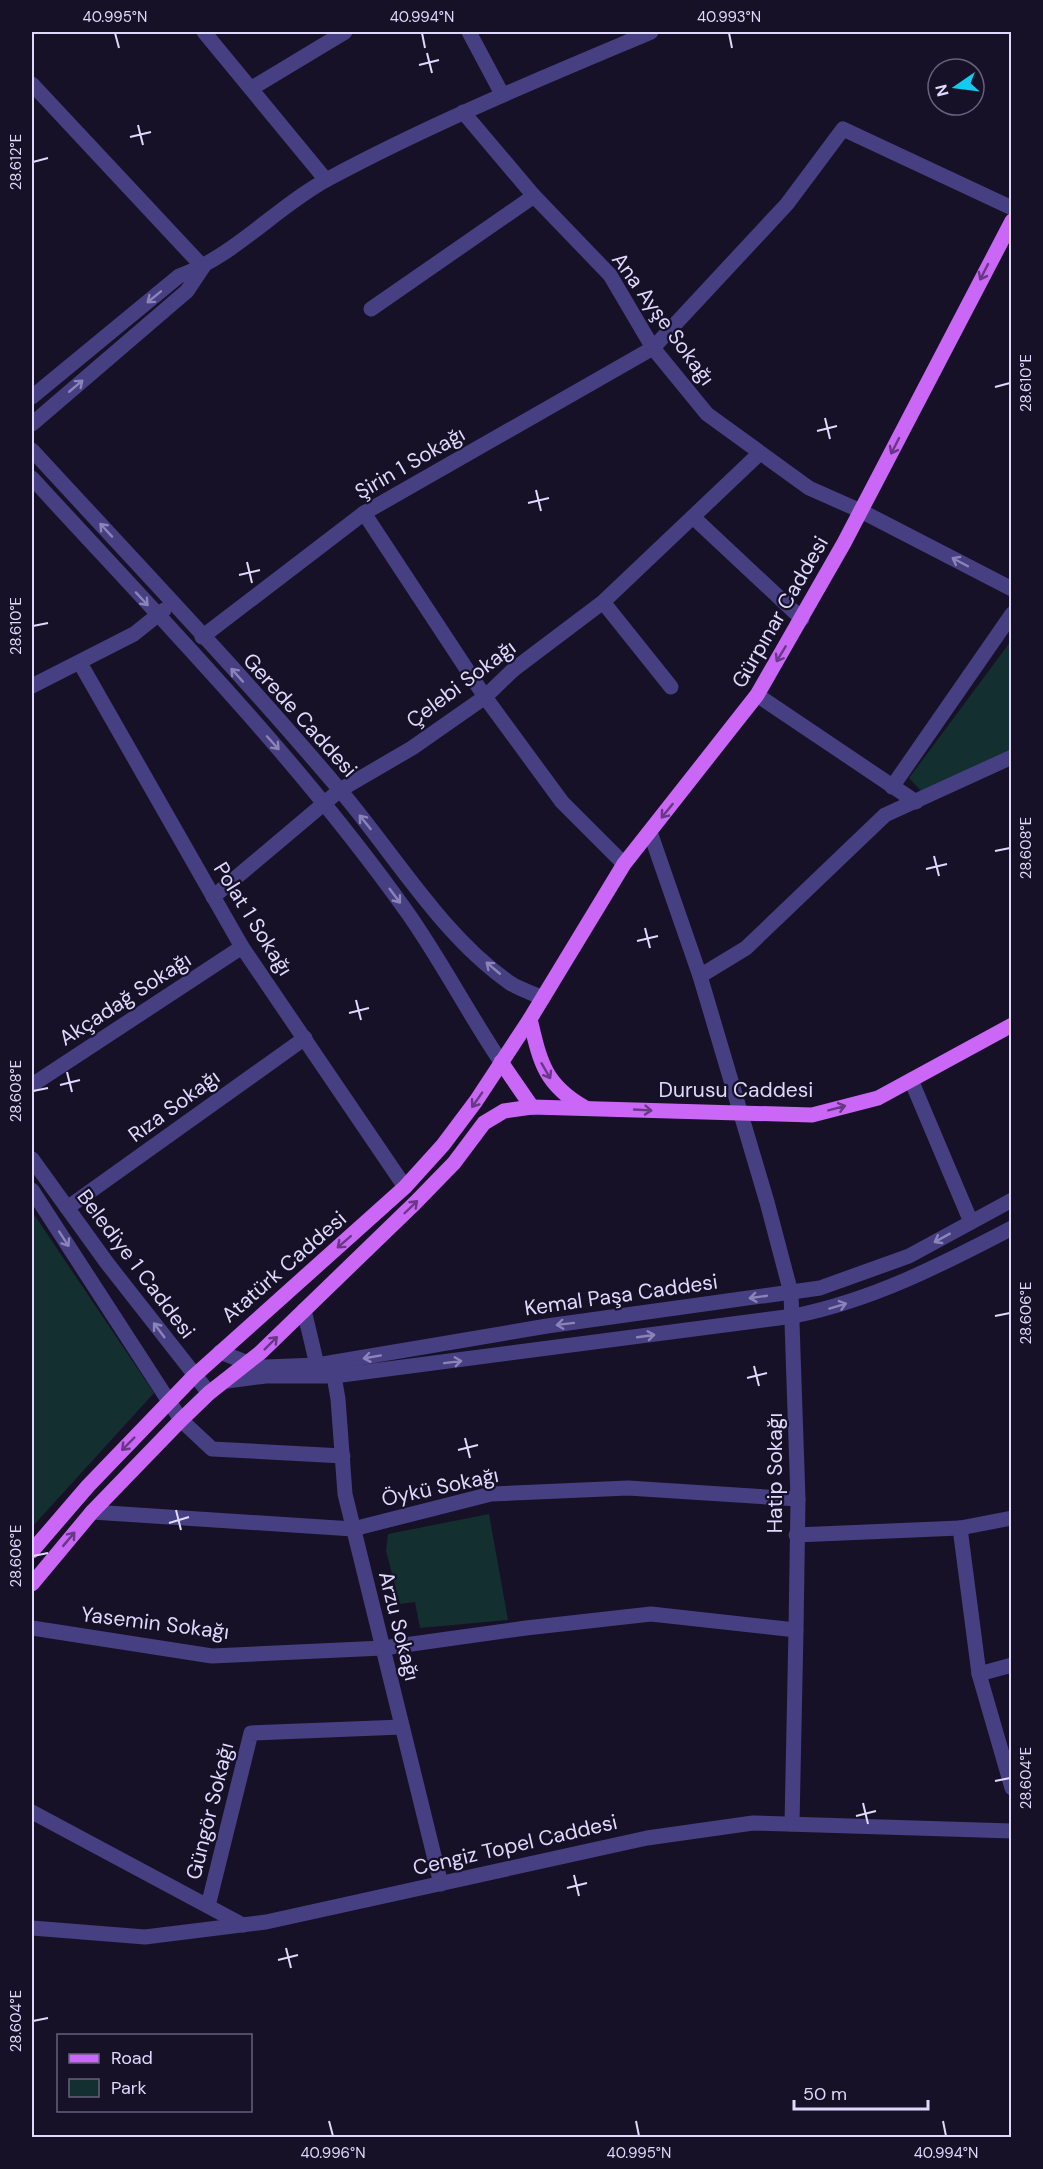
<svg xmlns="http://www.w3.org/2000/svg" width="1043" height="2169" font-family="'DM Sans',sans-serif">
  <rect width="100%" height="100%" fill="#161126"/>
  <g fill="#142f30">
    <path d="M 1011,641 L 1011,752 L 924,794 L 909,778 Z"/>
    <path d="M 33,1213 L 154,1393 L 32,1527 L 32,1215 Z"/>
    <path d="M 489,1514 L 508,1620 L 420,1628 L 415,1602 L 400,1604 L 386,1551 L 388,1534 Z"/>
  </g>
  <g fill="none" stroke-linecap="round" stroke-linejoin="round">
    <g stroke="#463f82" stroke-width="15">
      <path d="M 204,32 L 326,180"/>
      <path d="M 469,32 L 502,94"/>
      <path d="M 32,84 L 203,267"/>
      <path d="M 252,88 L 345,32"/>
      <path d="M 463,112 L 534,196 L 610,275 L 653,348 L 707,414 L 809,488 L 861,511 L 1012,589"/>
      <path d="M 371,309 L 534,196"/>
      <path d="M 32,397 L 179,276 C 235,256 276,207 328,179 C 432,123 542,78 651,32"/>
      <path d="M 32,424 L 187,291 L 203,267"/>
      <path d="M 32,450 C 135,562 241,673 339,789 C 393,852 441,935 510,983 C 519,989 532,993 543,998"/>
      <path d="M 32,478 C 161,619 296,756 407,912 C 441,960 468,1013 501,1062"/>
      <path d="M 364,513 L 485,697 L 562,802 L 624,864"/>
      <path d="M 693,517 L 802,619"/>
      <path d="M 603,602 L 671,687"/>
      <path d="M 202,637 L 364,513 L 653,348 L 787,204 L 843,129 L 1012,208"/>
      <path d="M 80,663 L 242,947 L 405,1187"/>
      <path d="M 32,686 L 134,634 L 164,610"/>
      <path d="M 757,695 L 916,802"/>
      <path d="M 892,787 L 1012,614"/>
      <path d="M 650,832 L 700,976 L 767,1202 L 791,1293 L 798,1499 L 796,1630"/>
      <path d="M 213,897 L 340,790 L 412,748 L 485,697 L 513,670 L 603,602 L 760,453"/>
      <path d="M 700,976 L 746,948 L 885,815 L 1012,757"/>
      <path d="M 911,1080 L 971,1222"/>
      <path d="M 32,1085 L 242,947"/>
      <path d="M 32,1159 L 107,1263 L 209,1393"/>
      <path d="M 32,1190 L 181,1420 L 212,1449 L 343,1456"/>
      <path d="M 67,1208 L 305,1038"/>
      <path d="M 304,1310 L 317,1365 L 334,1376 L 338,1399 L 345,1494 L 441,1884"/>
      <path d="M 220,1352 L 248,1363 L 265,1367 L 317,1365 L 547,1326 L 820,1288 L 909,1256 L 1012,1200"/>
      <path d="M 227,1381 L 266,1376 L 334,1376 L 794,1316 C 873,1300 941,1265 1012,1228"/>
      <path d="M 92,1512 L 353,1529 L 491,1494 L 628,1488 L 798,1499"/>
      <path d="M 960,1528 L 979,1674 L 1012,1788"/>
      <path d="M 796,1535 L 960,1528 L 1012,1518"/>
      <path d="M 32,1628 L 212,1656 L 383,1648 L 526,1628 L 651,1614 L 796,1630 L 792,1824"/>
      <path d="M 979,1674 L 1012,1665"/>
      <path d="M 32,1812 L 243,1925"/>
      <path d="M 208,1906 L 251,1733 L 402,1727"/>
      <path d="M 32,1928 L 145,1937 L 266,1922 L 647,1838 L 753,1823 L 1012,1831"/>
    </g>
    <g stroke="#ca67f6" stroke-width="15">
      <path d="M 530,1019 C 540,1061 544,1084 584,1107"/>
      <path d="M 501,1062 L 532,1107"/>
      <path d="M 32,1551 L 88,1486 L 194,1376 L 405,1187 L 443,1145 L 476,1101 L 530,1019 L 624,864 L 757,695 L 844,543 L 1012,221"/>
      <path d="M 32,1584 L 92,1512 L 181,1420 L 209,1393 L 261,1352 L 415,1203 L 454,1163 L 484,1123 L 504,1111 L 532,1107 L 812,1115 L 878,1098 L 1012,1025"/>
    </g>
  </g>
  <defs><path id="oneway-shaft" d="M-6 0H5M1.5-3L5.5 0L1.5 3" fill="none" stroke-width="1.6" stroke-linecap="round" stroke-linejoin="round" transform="scale(1.5)"/></defs>
  <g stroke="#673884">
    <use href="#oneway-shaft" transform="translate(984 272) rotate(117)"/>
    <use href="#oneway-shaft" transform="translate(895 446) rotate(117)"/>
    <use href="#oneway-shaft" transform="translate(781 654) rotate(121)"/>
    <use href="#oneway-shaft" transform="translate(667 811) rotate(129)"/>
    <use href="#oneway-shaft" transform="translate(546 1071) rotate(60)"/>
    <use href="#oneway-shaft" transform="translate(477 1100) rotate(125)"/>
    <use href="#oneway-shaft" transform="translate(837 1108) rotate(-15)"/>
    <use href="#oneway-shaft" transform="translate(643 1110) rotate(3)"/>
    <use href="#oneway-shaft" transform="translate(411 1207) rotate(-44)"/>
    <use href="#oneway-shaft" transform="translate(344 1242) rotate(139)"/>
    <use href="#oneway-shaft" transform="translate(271 1343) rotate(-45)"/>
    <use href="#oneway-shaft" transform="translate(128 1444) rotate(135)"/>
    <use href="#oneway-shaft" transform="translate(69 1539) rotate(-50)"/>
  </g>
  <g stroke="#8b84b9">
    <use href="#oneway-shaft" transform="translate(154 297) rotate(141)"/>
    <use href="#oneway-shaft" transform="translate(76 386) rotate(-40)"/>
    <use href="#oneway-shaft" transform="translate(106 530) rotate(-133)"/>
    <use href="#oneway-shaft" transform="translate(960 562) rotate(-152)"/>
    <use href="#oneway-shaft" transform="translate(142 599) rotate(47)"/>
    <use href="#oneway-shaft" transform="translate(237 675) rotate(-132)"/>
    <use href="#oneway-shaft" transform="translate(273 743) rotate(48)"/>
    <use href="#oneway-shaft" transform="translate(365 822) rotate(-129)"/>
    <use href="#oneway-shaft" transform="translate(395 896) rotate(53)"/>
    <use href="#oneway-shaft" transform="translate(493 968) rotate(-140)"/>
    <use href="#oneway-shaft" transform="translate(942 1238) rotate(151)"/>
    <use href="#oneway-shaft" transform="translate(64 1239) rotate(57)"/>
    <use href="#oneway-shaft" transform="translate(758 1297) rotate(172)"/>
    <use href="#oneway-shaft" transform="translate(838 1306) rotate(-17)"/>
    <use href="#oneway-shaft" transform="translate(565 1324) rotate(173)"/>
    <use href="#oneway-shaft" transform="translate(159 1330) rotate(-127)"/>
    <use href="#oneway-shaft" transform="translate(646 1336) rotate(-8)"/>
    <use href="#oneway-shaft" transform="translate(372 1357) rotate(170)"/>
    <use href="#oneway-shaft" transform="translate(453 1362) rotate(-7)"/>
  </g>
  <path fill="none" stroke="#dfd9fd" stroke-width="2" d="M 115,33 L 119,48M 422,33 L 425,48M 729,33 L 732,48M 427,53 L 432,73M 419,65 L 439,60M 138,125 L 143,145M 130,137 L 151,132M 33,162 L 48,158M 995,387 L 1010,383M 825,418 L 830,439M 817,431 L 837,426M 536,490 L 541,511M 528,503 L 549,498M 247,562 L 252,583M 239,575 L 260,570M 33,626 L 48,623M 995,851 L 1010,848M 934,856 L 939,876M 926,869 L 947,864M 645,928 L 650,948M 637,941 L 658,936M 356,1000 L 361,1020M 349,1013 L 369,1008M 67,1072 L 72,1092M 60,1085 L 80,1080M 33,1091 L 48,1088M 995,1316 L 1010,1313M 754,1366 L 759,1386M 747,1378 L 767,1373M 465,1438 L 470,1458M 458,1450 L 478,1445M 176,1510 L 181,1530M 169,1523 L 189,1517M 33,1556 L 48,1553M 995,1781 L 1010,1778M 863,1803 L 868,1824M 856,1816 L 876,1811M 574,1875 L 579,1896M 567,1888 L 587,1883M 286,1948 L 291,1968M 278,1960 L 298,1955M 33,2021 L 48,2018M 329,2121 L 333,2136M 636,2121 L 639,2136M 943,2121 L 946,2136"/>
  <g text-anchor="middle" dominant-baseline="central" stroke-width="4.5" stroke-linejoin="round" paint-order="stroke">
    <g font-size="21" fill="#dfd9fd" stroke="#161126">
      <text transform="translate(663 319) rotate(54)">Ana Ayşe Sokağı</text>
      <text transform="translate(410 463) rotate(-30)">Şirin 1 Sokağı</text>
      <text transform="translate(780 612) rotate(-60)">Gürpınar Caddesi</text>
      <text transform="translate(461 684) rotate(-37)">Çelebi Sokağı</text>
      <text transform="translate(300 715) rotate(48)">Gerede Caddesi</text>
      <text transform="translate(253 919) rotate(58)">Polat 1 Sokağı</text>
      <text transform="translate(125 999) rotate(-33)">Akçadağ Sokağı</text>
      <text x="736" y="1090">Durusu Caddesi</text>
      <text transform="translate(174 1106) rotate(-36)">Rıza Sokağı</text>
      <text transform="translate(136 1264) rotate(53)">Belediye 1 Caddesi</text>
      <text transform="translate(284 1267) rotate(-41)">Atatürk Caddesi</text>
      <text transform="translate(621 1295) rotate(-8)">Kemal Paşa Caddesi</text>
      <text transform="translate(775 1473) rotate(-90)">Hatip Sokağı</text>
      <text transform="translate(440 1487) rotate(-12)">Öykü Sokağı</text>
      <text transform="translate(155 1623) rotate(7)">Yasemin Sokağı</text>
      <text transform="translate(399 1626) rotate(76)">Arzu Sokağı</text>
      <text transform="translate(210 1811) rotate(-76)">Güngör Sokağı</text>
      <text transform="translate(515 1845) rotate(-13)">Cengiz Topel Caddesi</text>
    </g>
  </g>
  <rect width="1043" height="2169" fill="none" stroke="#161126" stroke-width="66"/>
  <rect x="57" y="2034" width="195" height="78" fill="#161126" stroke="#66617c" stroke-width="1.5"/>
  <rect x="69" y="2054" width="30" height="9" fill="#ca67f6" stroke="#66617c" stroke-width="1.5"/>
  <text x="111" y="2064" font-size="18" fill="#dfd9fd">Road</text>
  <rect x="69" y="2079" width="30" height="18" fill="#142f30" stroke="#66617c" stroke-width="1.5"/>
  <text x="111" y="2094" font-size="18" fill="#dfd9fd">Park</text>
  <g transform="translate(956 87) rotate(256)"><circle r="28" fill="#161126" stroke="#66617c" stroke-width="1.5"/>
  <path d="M0-4.5L10 22L0 15L-10 22Z" fill="#11cbf0"/>
  <text y="-9" font-size="16" font-weight="bold" text-anchor="middle" fill="#dfd9fd">N</text>
  </g>
  <path d="M794 2100v9h134v-9" fill="none" stroke="#dfd9fd" stroke-width="3"/>
  <text x="803" y="2100" font-size="18" fill="#dfd9fd" stroke="#161126" stroke-width="4.5" paint-order="stroke">50 m</text>
  <rect x="33" y="33" width="977" height="2103" fill="none" stroke="#dfd9fd" stroke-width="2"/>
  <g font-size="15" text-anchor="middle" fill="#dfd9fd">
    <text x="115" y="22">40.995°N</text>
    <text x="422" y="22">40.994°N</text>
    <text x="729" y="22">40.993°N</text>
    <text transform="translate(16 162) rotate(-90)" y="5">28.612°E</text>
    <text transform="translate(1026 383) rotate(-90)" y="5">28.610°E</text>
    <text transform="translate(16 626) rotate(-90)" y="5">28.610°E</text>
    <text transform="translate(1026 848) rotate(-90)" y="5">28.608°E</text>
    <text transform="translate(16 1091) rotate(-90)" y="5">28.608°E</text>
    <text transform="translate(1026 1313) rotate(-90)" y="5">28.606°E</text>
    <text transform="translate(16 1556) rotate(-90)" y="5">28.606°E</text>
    <text transform="translate(1026 1778) rotate(-90)" y="5">28.604°E</text>
    <text transform="translate(16 2021) rotate(-90)" y="5">28.604°E</text>
    <text x="333" y="2158">40.996°N</text>
    <text x="639" y="2158">40.995°N</text>
    <text x="946" y="2158">40.994°N</text>
  </g>
</svg>
